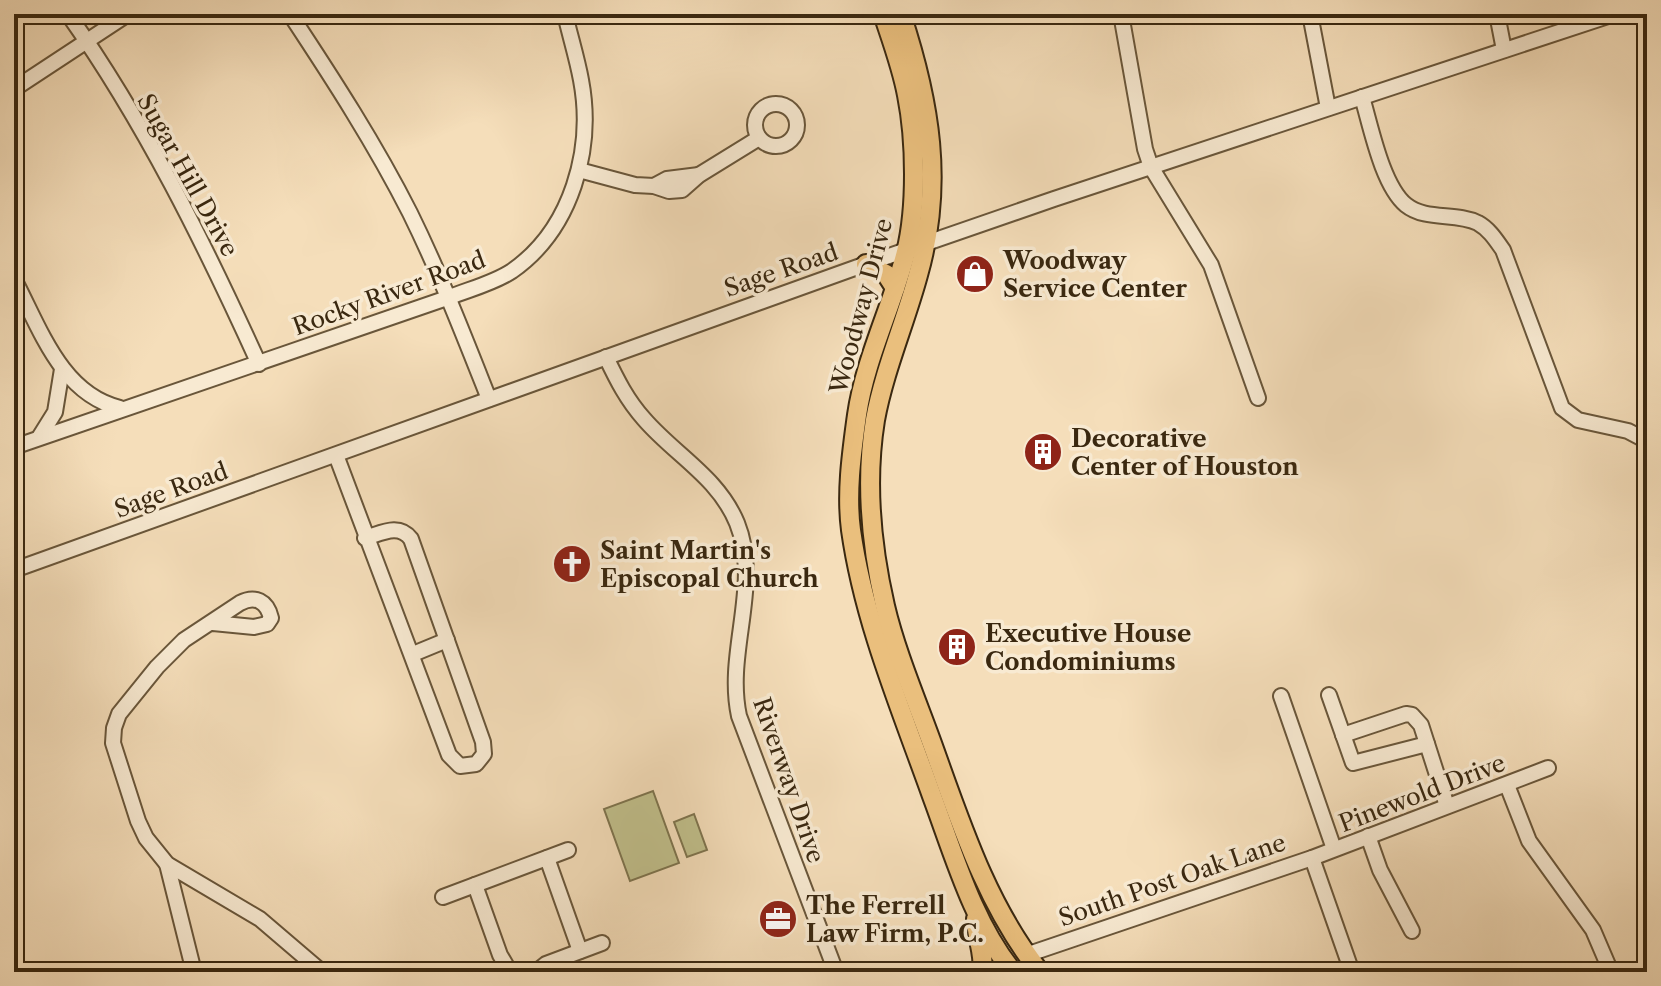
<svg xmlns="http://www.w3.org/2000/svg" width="1661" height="986" font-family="'Libre Caslon Text',serif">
  <rect width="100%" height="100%" fill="#f5deba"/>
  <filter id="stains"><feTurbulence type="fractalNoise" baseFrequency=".0025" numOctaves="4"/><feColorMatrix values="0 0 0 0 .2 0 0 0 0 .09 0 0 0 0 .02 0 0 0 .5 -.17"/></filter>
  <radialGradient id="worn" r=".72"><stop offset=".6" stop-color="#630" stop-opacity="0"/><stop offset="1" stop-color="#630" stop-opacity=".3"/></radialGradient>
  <g fill="#c1c08c" stroke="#7e744e" stroke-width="2">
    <path d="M 653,791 L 679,863 L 630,881 L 604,809 Z"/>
    <path d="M 694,814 L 707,850 L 687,857 L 674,822 Z"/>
  </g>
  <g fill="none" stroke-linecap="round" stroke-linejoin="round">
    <g stroke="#69563a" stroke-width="18">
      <g id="minor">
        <path d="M 68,14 C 145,123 204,243 259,364"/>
        <path d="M 290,14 C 333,79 375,144 410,213 C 440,274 464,336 489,399"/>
        <path d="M 1121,14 L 1145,149 L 1151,167 L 1211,265 L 1258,398"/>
        <path d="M 1310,14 L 1328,108"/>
        <path d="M 1497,14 L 1504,50"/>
        <path d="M 14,89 L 128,14"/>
        <path d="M 1362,97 C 1371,127 1382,185 1406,205 C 1426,221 1456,212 1478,223 C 1489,229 1496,240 1503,250 L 1562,408 L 1578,420 L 1628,431 L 1647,441"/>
        <circle cx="776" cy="125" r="21"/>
        <path d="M 579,170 L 635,185 L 654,186 L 669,191 L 682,190 L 699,175 L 759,138"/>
        <path d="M 654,186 L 667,179 L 699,175"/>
        <path d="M 14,279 C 40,328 61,394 120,408"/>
        <path d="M 606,357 C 617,380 627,400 644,419 C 675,455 718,477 737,523 C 762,585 725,652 739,716 L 836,972"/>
        <path d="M 40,436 L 55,412 L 62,369"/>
        <path d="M 14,447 L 450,297 C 470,289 494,283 512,271 C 572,229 594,149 581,80 C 577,58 570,36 565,14"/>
        <path d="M 336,455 L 449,755 L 460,766 L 476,764 L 484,754 L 483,742 L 411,539 C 399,523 382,533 365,538"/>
        <path d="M 14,570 L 866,264 L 1054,199 L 1614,14"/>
        <path d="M 213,623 L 254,627 L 267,624 L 271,618 C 267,601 255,595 240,603 L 184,640 L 157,667 L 119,714 L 114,728 L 113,743 L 138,821 L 146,838 L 167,864 L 260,919 L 322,972"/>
        <path d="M 413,654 L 447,640"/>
        <path d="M 1329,695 L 1353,763 L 1427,744"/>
        <path d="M 1281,696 L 1334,849"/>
        <path d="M 1343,735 L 1406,714 L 1412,715 L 1421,725 L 1447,806"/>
        <path d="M 1507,785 L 1529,841 L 1593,930 L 1611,972"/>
        <path d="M 1368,836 L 1380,870 L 1412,931"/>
        <path d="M 547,858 L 580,951"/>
        <path d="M 1312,858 L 1352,972"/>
        <path d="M 167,864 L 194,972"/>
        <path d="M 475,885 L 500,955 L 510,972"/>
        <path d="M 443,897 L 568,850"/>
        <path d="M 1026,955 L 1312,858 L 1548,768"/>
        <path d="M 536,972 L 546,964 L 602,943"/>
      </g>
    </g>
    <g stroke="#3a2810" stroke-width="22">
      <g id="major">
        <path d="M 883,14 C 892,41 902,68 907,95 C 916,140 917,208 906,252 C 892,307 865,359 857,415 C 852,452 846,492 851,530 C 864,622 901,709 932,796 C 954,855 973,923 1013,972"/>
        <path d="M 901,14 C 930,102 944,184 918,275 C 905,323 884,371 875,420 C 865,482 871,545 885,606 C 896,653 918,704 934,749 C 962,827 988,907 1040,972"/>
        <path d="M 866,264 L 886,274 L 895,288"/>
        <path d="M 976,919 C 976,937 985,954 982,971"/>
      </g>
    </g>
    <use href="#minor" stroke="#f8ead2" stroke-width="14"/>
    <use href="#major" stroke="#eabf7d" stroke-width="18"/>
  </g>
  <defs>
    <g id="shop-disc" transform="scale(2)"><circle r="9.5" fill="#8f2418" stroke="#f8ead2"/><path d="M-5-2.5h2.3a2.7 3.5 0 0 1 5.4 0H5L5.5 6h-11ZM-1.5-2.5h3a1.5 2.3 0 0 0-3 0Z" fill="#fff"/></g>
    <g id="building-disc" transform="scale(2)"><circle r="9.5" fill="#8f2418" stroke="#f8ead2"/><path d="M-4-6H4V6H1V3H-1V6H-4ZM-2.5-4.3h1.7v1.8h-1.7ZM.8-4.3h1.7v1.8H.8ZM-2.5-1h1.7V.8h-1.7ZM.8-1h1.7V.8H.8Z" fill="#fff"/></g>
    <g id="church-disc" transform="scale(2)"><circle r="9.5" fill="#8f2418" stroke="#f8ead2"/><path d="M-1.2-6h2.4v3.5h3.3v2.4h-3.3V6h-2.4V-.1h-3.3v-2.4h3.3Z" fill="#fff"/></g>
    <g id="office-disc" transform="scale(2)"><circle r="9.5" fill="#8f2418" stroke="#f8ead2"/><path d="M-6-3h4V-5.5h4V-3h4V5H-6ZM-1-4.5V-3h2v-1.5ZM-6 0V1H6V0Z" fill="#fff"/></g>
  </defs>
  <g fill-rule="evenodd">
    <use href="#shop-disc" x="975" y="274"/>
    <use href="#building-disc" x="1043" y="452"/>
    <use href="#church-disc" x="572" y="564"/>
    <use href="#building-disc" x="957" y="647"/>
    <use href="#office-disc" x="778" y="919"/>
  </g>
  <g text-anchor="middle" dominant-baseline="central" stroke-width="7" stroke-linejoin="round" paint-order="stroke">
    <g font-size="24" fill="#3a2810" stroke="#f8ead2">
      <text transform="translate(188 175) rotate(61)">Sugar Hill Drive</text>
      <text transform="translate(781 270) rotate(-19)">Sage Road</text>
      <text transform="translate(389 293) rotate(-20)">Rocky River Road</text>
      <text transform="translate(861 306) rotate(-75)">Woodway Drive</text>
      <text transform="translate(171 490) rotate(-20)">Sage Road</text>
      <text transform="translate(789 780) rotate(71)">Riverway Drive</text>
      <text transform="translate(1422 793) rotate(-21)">Pinewold Drive</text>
      <text transform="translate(1172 880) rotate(-19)">South Post Oak Lane</text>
    </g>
    <g font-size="24" font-weight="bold" fill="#3a2810" stroke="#f8ead2" text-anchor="start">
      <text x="1003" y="260">Woodway<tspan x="1003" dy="28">Service Center</tspan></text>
      <text x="1071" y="438">Decorative<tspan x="1071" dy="28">Center of Houston</tspan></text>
      <text x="600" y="550">Saint Martin's<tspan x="600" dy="28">Episcopal Church</tspan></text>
      <text x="985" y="633">Executive House<tspan x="985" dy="28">Condominiums</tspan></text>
      <text x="806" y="905">The Ferrell<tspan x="806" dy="28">Law Firm, P.C.</tspan></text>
    </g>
  </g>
  <rect width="1661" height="986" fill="none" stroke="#f5deba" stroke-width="48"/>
  <rect x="16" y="16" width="1629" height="954" fill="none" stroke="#3a2810" stroke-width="4"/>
  <rect x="24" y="24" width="1613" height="938" fill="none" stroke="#3a2810" stroke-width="2"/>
  <rect width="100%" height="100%" filter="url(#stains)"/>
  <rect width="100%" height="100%" fill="url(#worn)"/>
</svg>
